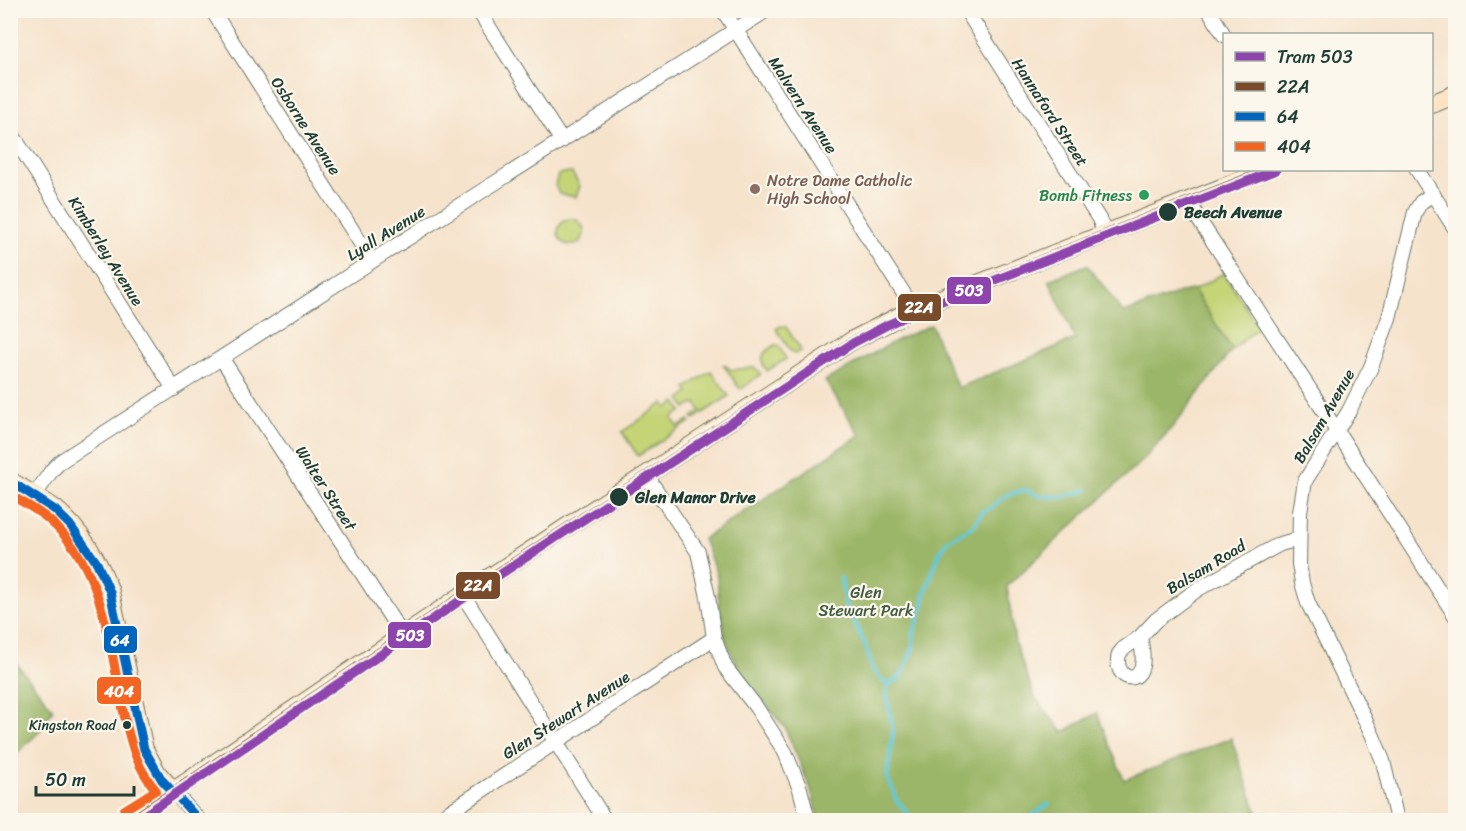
<svg xmlns="http://www.w3.org/2000/svg" width="1466" height="831" font-family="Sriracha,sans-serif">
  <rect width="100%" height="100%" fill="#fbf7ec"/>
  <filter id="ink" filterUnits="userSpaceOnUse"><feTurbulence type="fractalNoise" baseFrequency=".0167" numOctaves="2"/><feDisplacementMap in="SourceGraphic" scale="12" xChannelSelector="R" yChannelSelector="G"/><feConvolveMatrix kernelMatrix="1 2 1 2 8 2 1 2 1" color-interpolation-filters="sRGB"/></filter>
  <filter id="wash" filterUnits="userSpaceOnUse"><feTurbulence type="fractalNoise" baseFrequency=".008" numOctaves="4" result="noise"/><feDisplacementMap in="SourceGraphic" scale="24" xChannelSelector="R" yChannelSelector="G"/><feGaussianBlur stdDeviation="1.35" result="paint"/><feColorMatrix in="noise" values="0 0 0 0 0 0 0 0 0 0 0 0 0 0 0 0 0 1.4 0 .05"/><feComposite in="paint" operator="in"/></filter>
  <g filter="url(#wash)">
    <rect width="100%" height="100%" fill="#f6e3cc"/>
    <g fill="#c4d477" stroke="#728856" stroke-width="1.5">
      <path d="M 562,173 L 572,173 L 580,186 L 576,197 L 559,194 L 555,185 L 558,175 Z"/>
      <circle cx="571" cy="232" r="13"/>
      <path d="M 1224,273 L 1258,327 L 1232,350 L 1194,290 Z"/>
      <path d="M 781,326 L 786,327 L 801,350 L 795,354 L 792,353 L 776,329 Z"/>
      <path d="M 775,345 L 778,345 L 786,359 L 767,371 C 758,360 763,351 775,345 Z"/>
      <path d="M 723,364 L 732,370 L 754,367 L 761,374 L 743,388 L 739,388 Z"/>
      <path d="M 711,371 L 729,396 L 694,419 L 692,417 L 701,411 L 696,403 L 686,408 L 680,399 L 689,393 L 686,388 Z"/>
      <path d="M 676,402 L 682,411 L 672,418 L 678,427 L 689,420 L 690,422 L 638,456 L 622,432 L 664,403 L 667,408 Z"/>
    </g>
    <g fill="#9bb668" stroke="#5d7a4e" stroke-width="1.5">
      <path d="M 1087,265 L 1124,313 L 1185,291 L 1194,290 L 1232,350 L 1174,425 L 1145,458 L 1007,586 L 1015,643 L 1035,698 L 1063,732 L 1097,713 L 1124,780 L 1231,738 L 1260,820 L 819,820 L 810,787 L 785,728 L 742,675 L 726,642 L 719,605 L 717,575 L 703,539 L 860,435 L 825,381 L 895,341 L 931,325 L 958,388 L 1075,339 L 1049,280 Z"/>
      <path d="M 11,657 L 53,709 L 39,732 L 11,759 Z"/>
    </g>
    <g fill="none" stroke-linecap="round" stroke-linejoin="round">
      <g stroke="#5fc9d9" stroke-width="4">
        <path d="M 841,578 L 845,604 L 865,644 L 873,670 L 887,685 L 887,697 L 893,731 L 887,778 L 894,792 L 895,798 L 913,820"/>
        <path d="M 887,685 L 901,677 L 904,671 L 913,648 L 914,631 L 922,611 L 925,593 L 939,554 L 947,541 L 973,526 L 983,512 L 992,507 L 1007,495 L 1025,490 L 1039,496 L 1063,497 L 1087,490"/>
        <path d="M 1027,820 L 1049,804"/>
      </g>
    </g>
  </g>
  <g filter="url(#ink)">
    <g fill="none" stroke-linecap="round" stroke-linejoin="round">
      <g stroke="#6a7769" stroke-width="16">
        <g id="street">
          <path d="M 212,10 L 372,261"/>
          <path d="M 478,10 L 562,141"/>
          <path d="M 723,10 L 904,294 L 912,310"/>
          <path d="M 966,10 L 1099,219 L 1105,233"/>
          <path d="M 1209,10 L 1224,35"/>
          <path d="M 10,131 L 174,389"/>
          <path d="M 1417,170 L 1456,230"/>
          <path d="M 1189,200 L 1197,217 L 1337,431 L 1456,617"/>
          <path d="M 222,359 L 403,636"/>
          <path d="M 646,475 L 698,552 L 708,597 L 714,638 L 725,667 L 756,707 L 785,752 L 800,789 L 808,820"/>
          <path d="M 34,496 L 52,470 L 61,461 L 372,261 L 767,10"/>
          <path d="M 463,595 L 605,820"/>
          <path d="M 1140,637 C 1142,646 1144,657 1142,666 C 1137,687 1113,677 1119,654 L 1123,649 L 1140,637 L 1156,620 L 1198,589 L 1280,544 L 1299,539"/>
          <path d="M 174,792 L 199,820"/>
          <path d="M 437,820 L 714,638"/>
          <path d="M 1397,820 L 1383,761 L 1372,734 L 1308,603 L 1302,583 L 1299,564 L 1300,512 L 1305,481 L 1349,411 L 1371,367 L 1389,318 L 1415,212 L 1421,202 L 1433,194"/>
        </g>
      </g>
      <g stroke="#6a7769" stroke-width="20">
        <g id="secondary">
          <path d="M 1432,104 L 1456,94"/>
          <path d="M 10,481 C 25,490 41,499 55,509 C 79,529 100,562 110,592 L 144,749 L 157,773 L 174,792"/>
          <path d="M 131,820 L 463,595 L 853,340 L 912,310 L 1267,170"/>
        </g>
      </g>
      <use href="#street" stroke="#fff" stroke-width="14"/>
      <use href="#secondary" stroke="#fee4c5" stroke-width="18"/>
      <g stroke="#fbf7ec" stroke-width="14">
        <path id="bus-1" d="M 131,820 L 463,595 L 853,340 L 912,310 L 1267,170"/>
      </g>
      <g stroke="#fbf7ec" stroke-width="14">
        <path id="bus-2" d="M 10,481 L 55,510 L 70,525 L 97,563 L 110,592 L 144,749 L 162,780 L 199,820"/>
      </g>
      <g stroke="#fbf7ec" stroke-width="14">
        <path id="bus-3" d="M 10,495 C 24,503 38,510 49,520 C 104,567 109,644 123,710 C 130,740 135,766 156,790 L 124,810"/>
      </g>
      <use href="#bus-1" stroke="#7a4b2a" stroke-width="9"/>
      <use href="#bus-2" stroke="#0065bd" stroke-width="9"/>
      <use href="#bus-3" stroke="#f26522" stroke-width="9"/>
      <g stroke="#fbf7ec" stroke-width="14">
        <path id="tram-1" d="M 137,820 L 464,598 L 853,343 L 889,324 L 934,304 L 1276,170"/>
      </g>
      <use href="#tram-1" stroke="#8e44ad" stroke-width="9"/>
    </g>
  </g>
  <circle fill="#8d6e63" stroke="#fbf7ec" stroke-width="2" cx="755" cy="189" r="6"/>
  <circle fill="#2e9e5b" stroke="#fbf7ec" stroke-width="2" cx="1144" cy="195" r="6"/>
  <g fill="#1f3d34" stroke="#fbf7ec" stroke-width="2">
    <circle cx="1168" cy="212" r="10"/>
    <circle cx="619" cy="497" r="10"/>
    <circle cx="127" cy="725" r="5"/>
  </g>
  <g text-anchor="middle" dominant-baseline="central" stroke-width="4.5" stroke-linejoin="round" paint-order="stroke">
    <g font-size="14" fill="#1f3d34" stroke="#fbf7ec" text-anchor="end">
      <text x="116" y="725">Kingston Road</text>
    </g>
    <g font-size="16" fill="#1f3d34" stroke="#fbf7ec">
      <text transform="translate(803 105) rotate(57)">Malvern Avenue</text>
      <text transform="translate(1050 112) rotate(57)">Hannaford Street</text>
      <text transform="translate(306 126) rotate(57)">Osborne Avenue</text>
      <text transform="translate(386 233) rotate(-32)">Lyall Avenue</text>
      <text transform="translate(106 251) rotate(58)">Kimberley Avenue</text>
      <text transform="translate(1324 416) rotate(-60)">Balsam Avenue</text>
      <text transform="translate(326 488) rotate(57)">Walter Street</text>
      <text transform="translate(1206 567) rotate(-31)">Balsam Road</text>
      <text transform="translate(566 715) rotate(-33)">Glen Stewart Avenue</text>
    </g>
    <g font-size="16" fill="#785e54" stroke="#fbf7ec" text-anchor="start">
      <text x="767" y="180">Notre Dame Catholic<tspan x="767" dy="18">High School</tspan></text>
    </g>
    <g font-size="16" fill="#27864d" stroke="#fbf7ec" text-anchor="end">
      <text x="1132" y="195">Bomb Fitness</text>
    </g>
    <g font-size="16" font-weight="bold" fill="#1f3d34" stroke="#fbf7ec" text-anchor="start">
      <text x="1184" y="212">Beech Avenue</text>
      <text x="635" y="497">Glen Manor Drive</text>
    </g>
    <g font-size="16" fill="#405b41" stroke="#fbf7ec">
      <text x="866" y="592">Glen<tspan x="866" dy="18">Stewart Park</tspan></text>
    </g>
  </g>
  <g stroke="#fbf7ec" stroke-width="2">
    <rect x="946" y="276" width="46" height="29" rx="6" fill="#8e44ad"/>
    <rect x="897" y="293" width="45" height="29" rx="6" fill="#7a4b2a"/>
    <rect x="455" y="571" width="46" height="29" rx="6" fill="#7a4b2a"/>
    <rect x="387" y="621" width="45" height="28" rx="6" fill="#8e44ad"/>
    <rect x="103" y="625" width="35" height="29" rx="6" fill="#0065bd"/>
    <rect x="96" y="676" width="46" height="29" rx="6" fill="#f26522"/>
  </g>
  <g font-size="16" text-anchor="middle" font-weight="bold" fill="#fff">
    <text x="969" y="296">503</text>
    <text x="919" y="313">22A</text>
    <text x="478" y="591">22A</text>
    <text x="410" y="641">503</text>
    <text x="120" y="646">64</text>
    <text x="119" y="697">404</text>
  </g>
  <rect width="1466" height="831" fill="none" stroke="#fbf7ec" stroke-width="36"/>
  <rect x="1223" y="33" width="210" height="138" fill="#fbf7ec" stroke="#a3ada2" stroke-width="1.5"/>
  <rect x="1235" y="52" width="30" height="9" fill="#8e44ad" stroke="#a3ada2" stroke-width="1.5"/>
  <text x="1277" y="63" font-size="18" fill="#1f3d34">Tram 503</text>
  <rect x="1235" y="82" width="30" height="9" fill="#7a4b2a" stroke="#a3ada2" stroke-width="1.5"/>
  <text x="1277" y="93" font-size="18" fill="#1f3d34">22A</text>
  <rect x="1235" y="112" width="30" height="9" fill="#0065bd" stroke="#a3ada2" stroke-width="1.5"/>
  <text x="1277" y="123" font-size="18" fill="#1f3d34">64</text>
  <rect x="1235" y="142" width="30" height="9" fill="#f26522" stroke="#a3ada2" stroke-width="1.5"/>
  <text x="1277" y="153" font-size="18" fill="#1f3d34">404</text>
  <path d="M36 786v9h98v-9" fill="none" stroke="#1f3d34" stroke-width="3"/>
  <text x="45" y="786" font-size="18" fill="#1f3d34" stroke="#fbf7ec" stroke-width="4.5" paint-order="stroke">50 m</text>
</svg>
